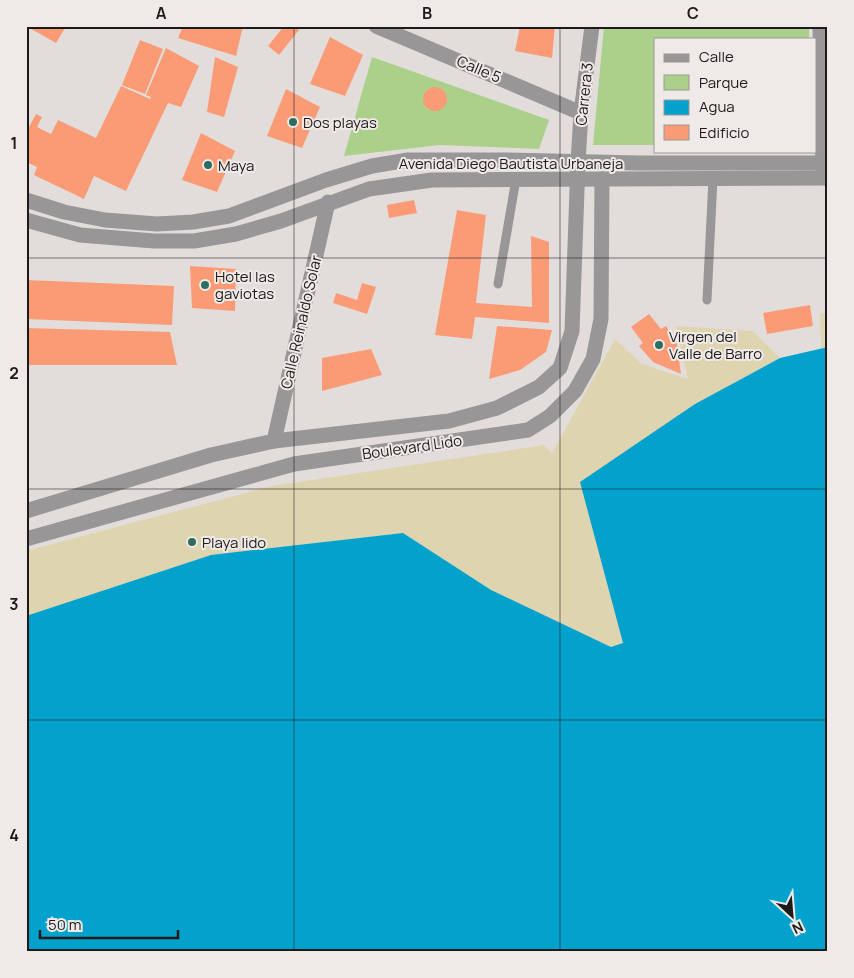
<svg xmlns="http://www.w3.org/2000/svg" width="854" height="978" font-family="Manrope,sans-serif">
  <rect width="100%" height="100%" fill="#e2dddb"/>
  <g fill="#abd08a">
    <path d="M 604,26 L 809,26 L 809,39 L 655,39 L 655,145 L 593,145 Z"/>
    <path d="M 372,57 L 549,120 L 539,149 L 440,145 L 344,156 Z"/>
  </g>
  <g fill="#ded5b0">
    <path d="M 820,313 L 828,314 L 828,347 L 821,349 Z"/>
    <path d="M 676,326 L 753,331 L 780,358 L 695,404 L 581,482 L 624,643 L 611,647 L 490,590 L 403,533 L 211,555 L 26,616 L 26,551 L 272,486 L 544,445 L 552,453 L 615,339 L 642,364 L 688,379 Z"/>
  </g>
  <path fill="#03a2cd" d="M 828,347 L 828,952 L 26,952 L 26,616 L 211,555 L 403,533 L 491,590 L 611,647 L 623,643 L 580,482 L 695,404 L 780,358 Z"/>
  <g fill="#fb9b76">
    <path d="M 26,26 L 62,26 L 65,28 L 56,43 Z"/>
    <path d="M 183,26 L 243,26 L 236,56 L 178,38 Z"/>
    <path d="M 284,26 L 295,26 L 299,30 L 279,55 L 268,46 Z"/>
    <path d="M 520,26 L 555,26 L 552,58 L 515,51 Z"/>
    <path d="M 330,37 L 363,55 L 345,96 L 310,84 Z"/>
    <path d="M 140,40 L 163,49 L 145,94 L 122,85 Z"/>
    <path d="M 166,48 L 199,66 L 181,107 L 168,103 L 126,191 L 94,176 L 84,199 L 34,175 L 37,167 L 26,162 L 26,133 L 36,114 L 42,117 L 37,127 L 51,134 L 58,120 L 96,138 L 121,86 L 150,99 L 151,97 L 146,95 Z"/>
    <path d="M 215,57 L 238,67 L 224,117 L 207,112 Z"/>
    <circle cx="435" cy="99" r="12"/>
    <path d="M 286,89 L 320,107 L 302,148 L 267,136 Z"/>
    <path d="M 201,133 L 235,151 L 217,192 L 182,180 Z"/>
    <path d="M 414,200 L 417,213 L 389,218 L 387,205 Z"/>
    <path d="M 457,210 L 486,215 L 476,303 L 532,307 L 531,236 L 549,242 L 549,323 L 475,317 L 472,339 L 435,335 Z"/>
    <path d="M 190,266 L 236,269 L 235,311 L 192,308 Z"/>
    <path d="M 26,280 L 174,286 L 172,325 L 26,319 Z"/>
    <path d="M 362,283 L 376,287 L 367,314 L 333,303 L 336,293 L 357,300 Z"/>
    <path d="M 810,305 L 813,326 L 767,334 L 763,313 Z"/>
    <path d="M 649,314 L 661,329 L 666,326 L 677,344 L 681,374 L 653,362 L 639,346 L 643,343 L 631,327 Z"/>
    <path d="M 497,326 L 552,330 L 546,352 L 520,370 L 489,379 Z"/>
    <path d="M 26,328 L 170,332 L 177,365 L 26,365 Z"/>
    <path d="M 371,349 L 382,375 L 322,391 L 322,358 Z"/>
  </g>
  <g fill="none" stroke-linecap="round" stroke-linejoin="round">
    <g stroke="#989696" stroke-width="9">
      <path d="M 498,284 L 516,179"/>
      <path d="M 707,300 L 713,179"/>
    </g>
    <g stroke="#989696" stroke-width="15">
      <path d="M 376,26 L 581,113"/>
      <path d="M 820,26 L 823,172"/>
      <path d="M 26,200 L 64,212 L 105,220 L 157,224 L 193,222 L 229,216 L 326,180 L 372,166 L 408,160 L 505,160 L 638,163 L 828,163"/>
      <path d="M 26,220 L 80,235 L 154,241 L 194,241 L 236,234 L 281,221 L 369,189 L 432,180 L 828,178"/>
      <path d="M 274,441 L 328,202"/>
      <path d="M 26,511 L 211,455 L 274,441 L 449,421 L 497,408 L 539,387 L 560,368 L 572,331 L 578,162 L 581,113 L 592,26"/>
      <path d="M 26,539 L 294,464 L 528,430 L 550,416 L 575,391 L 593,359 L 601,319 L 602,179"/>
    </g>
  </g>
  <path fill="none" stroke="#1c1a1a" stroke-width="1" stroke-opacity="0.55" d="M 294,26 L 294,952M 560,26 L 560,952M 26,258 L 828,258M 26,489 L 828,489M 26,720 L 828,720"/>
  <g fill="#2b6e60" stroke="#efeae8" stroke-width="2">
    <circle cx="293" cy="122" r="5"/>
    <circle cx="208" cy="165" r="5"/>
    <circle cx="205" cy="285" r="5"/>
    <circle cx="659" cy="345" r="5"/>
    <circle cx="192" cy="542" r="5"/>
  </g>
  <g text-anchor="middle" dominant-baseline="central" stroke-width="4" stroke-linejoin="round" paint-order="stroke">
    <g font-size="15" fill="#1c1a1a" stroke="#efeae8">
      <text transform="translate(479 69) rotate(23)">Calle 5</text>
      <text transform="translate(584 94) rotate(-84)">Carrera 3</text>
      <text x="511" y="163">Avenida Diego Bautista Urbaneja</text>
      <text transform="translate(301 322) rotate(-77)">Calle Reinaldo Solar</text>
      <text transform="translate(412 447) rotate(-8)">Boulevard Lido</text>
    </g>
    <g font-size="15" fill="#1c1a1a" stroke="#efeae8" text-anchor="start">
      <text x="303" y="122">Dos playas</text>
      <text x="218" y="165">Maya</text>
      <text x="215" y="276">Hotel las<tspan x="215" dy="17">gaviotas</tspan></text>
      <text x="669" y="336">Virgen del<tspan x="669" dy="17">Valle de Barro</tspan></text>
      <text x="202" y="542">Playa lido</text>
    </g>
  </g>
  <rect width="854" height="978" fill="none" stroke="#efeae8" stroke-width="55"/>
  <rect x="654" y="38" width="162" height="115" fill="#efeae8" stroke="#9b9796"/>
  <rect x="664" y="54" width="25" height="8" fill="#989696" stroke="#9b9796"/>
  <text x="699" y="62" font-size="15" fill="#1c1a1a">Calle</text>
  <rect x="664" y="75" width="25" height="15" fill="#abd08a" stroke="#9b9796"/>
  <text x="699" y="88" font-size="15" fill="#1c1a1a">Parque</text>
  <rect x="664" y="100" width="25" height="15" fill="#03a2cd" stroke="#9b9796"/>
  <text x="699" y="112" font-size="15" fill="#1c1a1a">Agua</text>
  <rect x="664" y="125" width="25" height="15" fill="#fb9b76" stroke="#9b9796"/>
  <text x="699" y="138" font-size="15" fill="#1c1a1a">Edificio</text>
  <g transform="translate(792 916) rotate(154)" stroke="#efeae8" stroke-width="4" paint-order="stroke">
  <path d="M0-4L9 19L0 12L-9 19Z" fill="#1c1a1a"/>
  <text y="-8" font-size="14" font-weight="bold" text-anchor="middle" fill="#1c1a1a">N</text>
  </g>
  <path d="M40 930v8h138v-8" fill="none" stroke="#1c1a1a" stroke-width="2.5"/>
  <text x="48" y="930" font-size="15" fill="#1c1a1a" stroke="#efeae8" stroke-width="4" paint-order="stroke">50 m</text>
  <rect x="28" y="28" width="798" height="922" fill="none" stroke="#1c1a1a" stroke-width="2"/>
  <g font-size="16" text-anchor="middle" font-weight="bold" fill="#1c1a1a">
    <text x="161" y="19">A</text>
    <text x="427" y="19">B</text>
    <text x="693" y="19">C</text>
    <text x="14" y="149">1</text>
    <text x="14" y="379">2</text>
    <text x="14" y="610">3</text>
    <text x="14" y="841">4</text>
  </g>
</svg>
